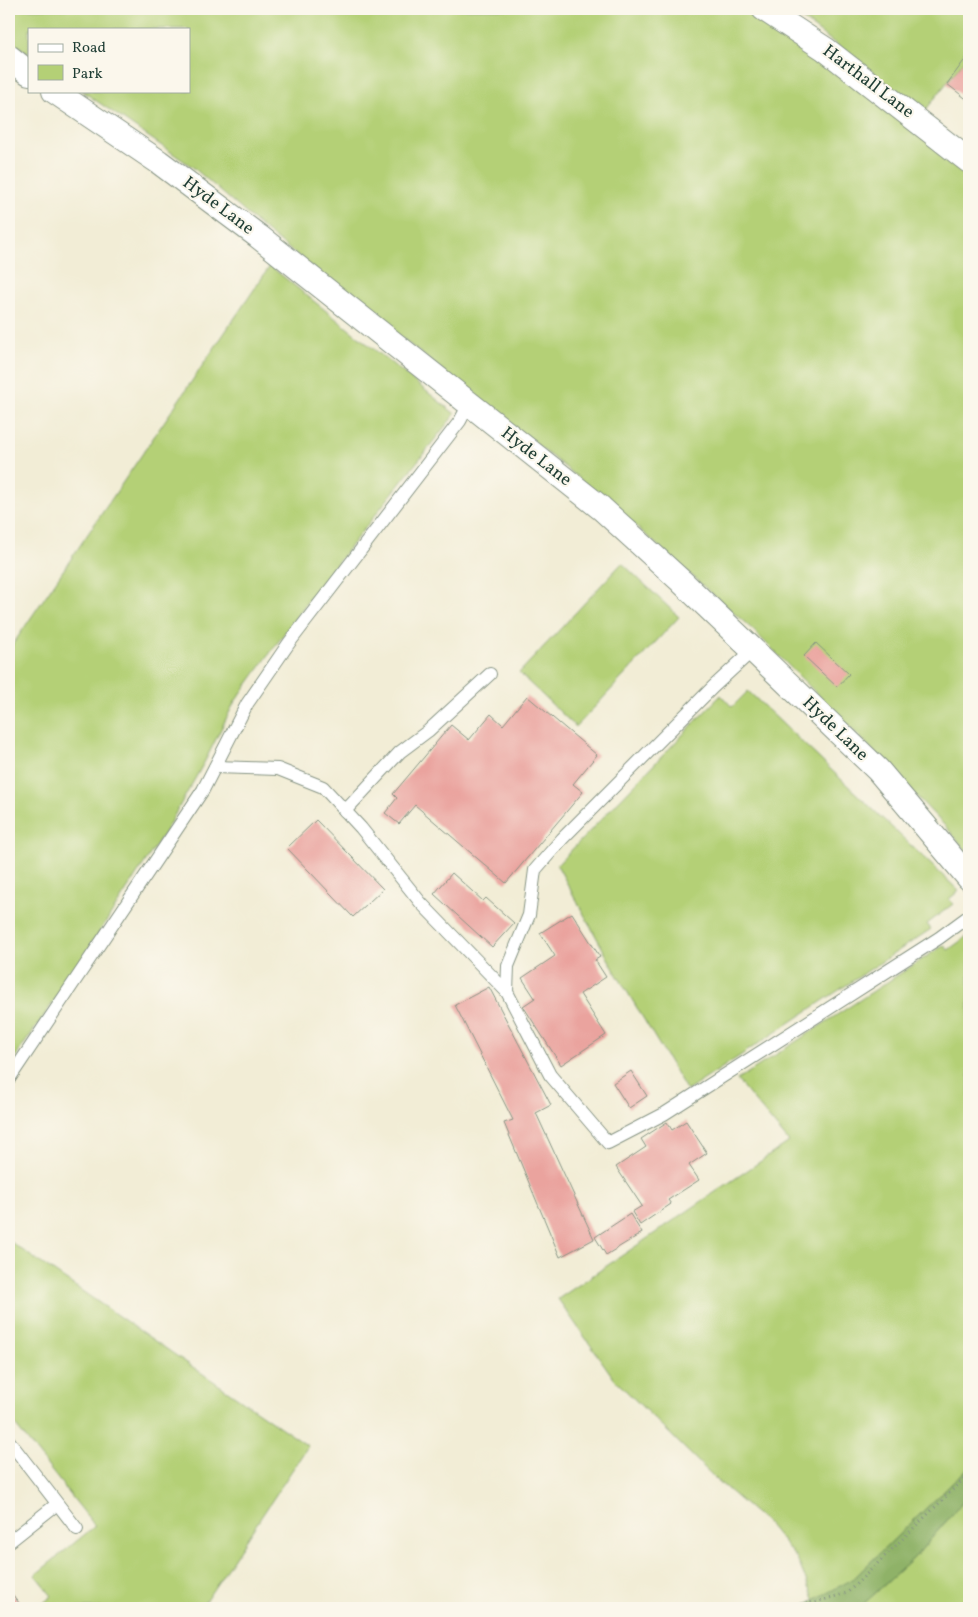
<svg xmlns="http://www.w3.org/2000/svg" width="978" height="1617" font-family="Vollkorn,serif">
  <rect width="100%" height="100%" fill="#fbf7ec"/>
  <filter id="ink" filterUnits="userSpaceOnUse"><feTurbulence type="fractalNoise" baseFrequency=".02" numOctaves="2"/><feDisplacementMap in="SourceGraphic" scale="10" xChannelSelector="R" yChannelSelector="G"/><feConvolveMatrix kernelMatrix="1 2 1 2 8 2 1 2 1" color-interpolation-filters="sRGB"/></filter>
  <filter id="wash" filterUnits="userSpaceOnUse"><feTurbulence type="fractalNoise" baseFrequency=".0096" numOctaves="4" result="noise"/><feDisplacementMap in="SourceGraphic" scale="20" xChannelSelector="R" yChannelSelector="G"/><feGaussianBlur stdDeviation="1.12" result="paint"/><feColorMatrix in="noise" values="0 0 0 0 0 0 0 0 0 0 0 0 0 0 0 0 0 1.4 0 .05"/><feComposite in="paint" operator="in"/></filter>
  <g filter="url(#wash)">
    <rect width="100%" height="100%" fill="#f2edd6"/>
    <g fill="#b4d076" stroke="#6a8655">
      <path d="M 9,9 L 740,9 L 794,38 L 969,173 L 969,854 L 947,828 L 857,734 L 752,629 L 604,498 L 270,234 L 194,168 L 82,91 L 189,91 L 189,29 L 29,29 L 29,54 L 9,39 Z"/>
      <path d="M 789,9 L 969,9 L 969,54 L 925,111 Z"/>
      <path d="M 270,266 L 455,414 L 315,591 L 234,703 L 205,761 L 166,830 L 57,997 L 9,1066 L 9,650 Z"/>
      <path d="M 622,563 L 679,617 L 576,727 L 519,673 Z"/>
      <path d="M 748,691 L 959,891 L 949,899 L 953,904 L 927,924 L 931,929 L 687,1091 L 616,973 L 557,865 L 721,695 L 732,707 Z"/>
      <path d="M 969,935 L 969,1467 L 853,1579 L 815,1601 L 797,1559 L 770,1526 L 718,1481 L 615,1380 L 558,1299 L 789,1142 L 737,1080 L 944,945 L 948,950 Z"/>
      <path d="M 9,1241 L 308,1446 L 201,1608 L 37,1608 L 52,1596 L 35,1575 L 95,1526 L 9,1417 Z"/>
      <path d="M 969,1495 L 969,1608 L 859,1608 L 915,1557 Z"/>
    </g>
    <path fill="#8fb267" stroke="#57784e" d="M 969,1467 L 969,1495 L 915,1557 L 859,1608 L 799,1608 L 853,1579 Z"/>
    <g id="blocks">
      <g fill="#eaa39e">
        <path d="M 969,54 L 969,101 L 947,84 Z"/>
        <path d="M 816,643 L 849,674 L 837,687 L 804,656 Z"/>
        <path d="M 527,696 L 597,755 L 573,784 L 583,792 L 506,883 L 415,805 L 399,824 L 385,813 L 397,798 L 393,794 L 451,725 L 469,740 L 491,714 L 503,725 Z"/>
        <path d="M 316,820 L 383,889 L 353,917 L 287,848 Z"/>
        <path d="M 452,873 L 483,901 L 486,898 L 514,923 L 492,947 L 434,894 Z"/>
        <path d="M 572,913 L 600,957 L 595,960 L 606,977 L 580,994 L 606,1035 L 561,1065 L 523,1006 L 535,998 L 522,978 L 555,956 L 540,933 Z"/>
        <path d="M 489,987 L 551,1105 L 536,1113 L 594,1239 L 560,1257 L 504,1123 L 513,1120 L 455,1005 Z"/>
        <path d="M 631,1071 L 647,1096 L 629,1108 L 613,1083 Z"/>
        <path d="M 686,1121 L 707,1153 L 689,1165 L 699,1180 L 668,1200 L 671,1204 L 640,1225 L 632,1212 L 642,1206 L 616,1167 L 646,1147 L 641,1139 L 667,1122 L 672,1130 Z"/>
        <path d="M 630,1214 L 642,1233 L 606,1255 L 595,1237 Z"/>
        <path d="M 9,1590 L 23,1608 L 9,1608 Z"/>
      </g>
    </g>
  </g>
  <g filter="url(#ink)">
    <use href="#blocks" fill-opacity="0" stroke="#889585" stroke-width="1"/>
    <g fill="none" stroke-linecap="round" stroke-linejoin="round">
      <g stroke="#889585" stroke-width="14">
        <g id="lane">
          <path d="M 753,650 L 713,687 L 562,839 L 535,870 L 529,915 L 508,966 L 507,992 L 550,1075 L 608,1143 L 664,1114 L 939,938 L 969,916"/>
          <path d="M 215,767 L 278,769 L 323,787 L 361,828 L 421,903 L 507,992"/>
          <path d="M 345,811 L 400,752 L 428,731 L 490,674"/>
          <path d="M 9,1079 L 203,790 L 247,704 L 289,643 L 460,421 L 469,404"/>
          <path d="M 9,1441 L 77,1529"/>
          <path d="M 9,1542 L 57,1504"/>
        </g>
      </g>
      <g stroke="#889585" stroke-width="26">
        <g id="street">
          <path d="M 764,9 L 825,49 L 969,161"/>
          <path d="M 9,57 L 29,73"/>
          <path d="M 54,91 L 159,162 L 258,236 L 601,508 L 681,581 L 878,770 L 969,878"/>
        </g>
      </g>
      <path stroke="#889585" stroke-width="3" stroke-dasharray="1 4" stroke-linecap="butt" d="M 771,1608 L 816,1602 L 847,1593 L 969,1474"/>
      <use href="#lane" stroke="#fff" stroke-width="12"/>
      <use href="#street" stroke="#fff" stroke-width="24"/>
    </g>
  </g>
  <g text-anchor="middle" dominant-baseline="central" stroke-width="4.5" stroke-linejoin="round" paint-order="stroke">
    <g font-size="18" fill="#1f3d34" stroke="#fbf7ec">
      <text transform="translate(868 82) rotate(37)">Harthall Lane</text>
      <text transform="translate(218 206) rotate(37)">Hyde Lane</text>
      <text transform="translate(536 457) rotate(38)">Hyde Lane</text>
      <text transform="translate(835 729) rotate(44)">Hyde Lane</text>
    </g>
  </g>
  <rect width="978" height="1617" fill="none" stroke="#fbf7ec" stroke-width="30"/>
  <rect x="28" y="28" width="162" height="65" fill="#fbf7ec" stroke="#a3ada2"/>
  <rect x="38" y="44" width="25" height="8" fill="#ffffff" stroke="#a3ada2"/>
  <text x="72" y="52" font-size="15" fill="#1f3d34">Road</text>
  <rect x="38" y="65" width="25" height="15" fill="#b4d076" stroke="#a3ada2"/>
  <text x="72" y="78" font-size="15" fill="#1f3d34">Park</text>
</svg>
